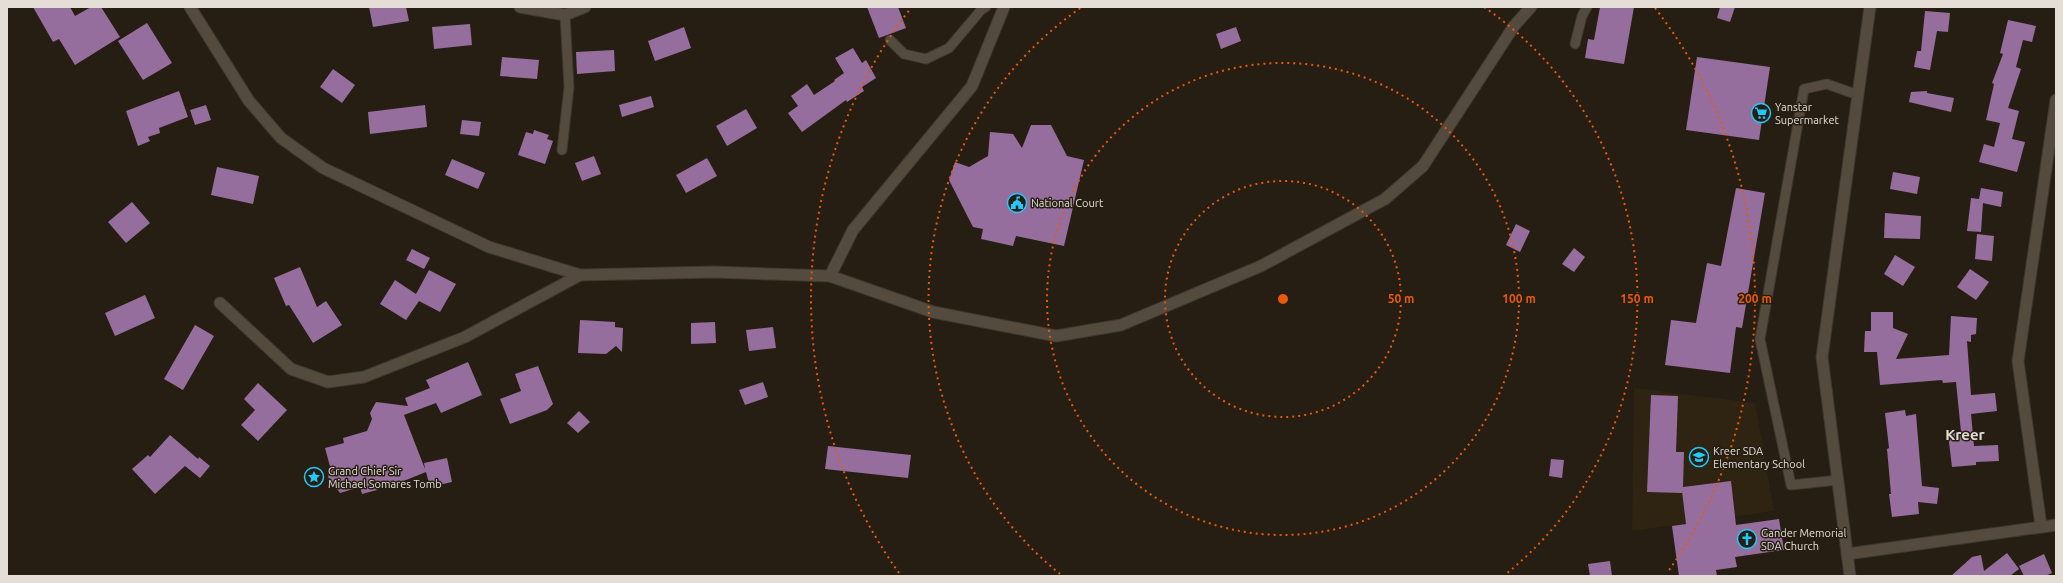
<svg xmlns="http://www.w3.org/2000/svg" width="2063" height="583" font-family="Ubuntu,sans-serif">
  <rect width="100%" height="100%" fill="#261e12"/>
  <path fill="#2f2312" d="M 1634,388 L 1755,403 L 1774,511 L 1632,531 Z"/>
  <g fill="#966e9d">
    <path d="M 33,7 L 70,7 L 75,16 L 91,7 L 101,7 L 120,37 L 75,65 L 59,39 L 53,42 Z"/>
    <path d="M 369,7 L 406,7 L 409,21 L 373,27 Z"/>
    <path d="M 867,7 L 898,7 L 906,28 L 879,38 Z"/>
    <path d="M 1600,7 L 1634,7 L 1624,64 L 1585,58 L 1588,39 L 1594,40 Z"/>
    <path d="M 1720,7 L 1735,7 L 1730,22 L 1717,18 Z"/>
    <path d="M 1925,11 L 1950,13 L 1948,32 L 1937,31 L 1930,70 L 1914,67 L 1917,51 L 1921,51 Z"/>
    <path d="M 2008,20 L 2036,26 L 2032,42 L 2023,40 L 2016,67 L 2021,69 L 2008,108 L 2019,111 L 2012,139 L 2025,142 L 2017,172 L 1979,162 L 1984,144 L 1994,147 L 2000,123 L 1986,120 L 1994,84 L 1992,83 L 2003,54 L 2000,53 Z"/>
    <path d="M 147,23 L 172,63 L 143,80 L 118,41 Z"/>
    <path d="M 470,24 L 472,45 L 434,49 L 432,27 Z"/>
    <path d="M 684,27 L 691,48 L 655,61 L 648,41 Z"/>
    <path d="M 1236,27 L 1241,41 L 1221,49 L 1216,34 Z"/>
    <path d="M 853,48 L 862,63 L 866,60 L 876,78 L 862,87 L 864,91 L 847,102 L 846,100 L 802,132 L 788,113 L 798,106 L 791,96 L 807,84 L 814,95 L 835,81 L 834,80 L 844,73 L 835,58 Z"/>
    <path d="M 614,50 L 615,71 L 577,74 L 576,52 Z"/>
    <path d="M 502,57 L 539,60 L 537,79 L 500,76 Z"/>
    <path d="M 1697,57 L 1770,67 L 1759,140 L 1686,130 Z"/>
    <path d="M 333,69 L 355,85 L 342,103 L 320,87 Z"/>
    <path d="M 179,91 L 188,117 L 159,128 L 160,133 L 148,137 L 150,141 L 138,146 L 126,111 Z"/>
    <path d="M 1927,91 L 1927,93 L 1954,98 L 1951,112 L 1909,102 L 1911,92 Z"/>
    <path d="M 651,96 L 654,107 L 622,117 L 619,105 Z"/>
    <path d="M 206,105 L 211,120 L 195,125 L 190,110 Z"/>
    <path d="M 425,105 L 427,127 L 370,134 L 368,112 Z"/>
    <path d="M 746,109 L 757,128 L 727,146 L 716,126 Z"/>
    <path d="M 462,120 L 481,122 L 479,136 L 460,134 Z"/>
    <path d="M 1031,125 L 1051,125 L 1067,156 L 1084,160 L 1064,246 L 1016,236 L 1013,246 L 981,239 L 983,229 L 973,227 L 949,180 L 955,162 L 969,167 L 988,156 L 990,132 L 1013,134 L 1022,148 Z"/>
    <path d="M 534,130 L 549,135 L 547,139 L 553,141 L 545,164 L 518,155 L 526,132 L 533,134 Z"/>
    <path d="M 594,156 L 601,174 L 582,181 L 575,163 Z"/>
    <path d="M 707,158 L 717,176 L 686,193 L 676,175 Z"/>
    <path d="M 452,159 L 485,173 L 478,189 L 445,175 Z"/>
    <path d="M 217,167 L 259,176 L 253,204 L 211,195 Z"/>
    <path d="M 1893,172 L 1920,177 L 1917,194 L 1890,189 Z"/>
    <path d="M 1736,188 L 1765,193 L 1742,328 L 1736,327 L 1730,373 L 1665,365 L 1671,320 L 1696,323 L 1707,263 L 1721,266 Z"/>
    <path d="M 1981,188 L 2003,192 L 2001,207 L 1983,203 L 1981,232 L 1967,231 L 1971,198 L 1979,199 Z"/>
    <path d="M 132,202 L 150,223 L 126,243 L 108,222 Z"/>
    <path d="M 1885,213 L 1921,216 L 1920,239 L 1884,238 Z"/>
    <path d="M 1516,224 L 1530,231 L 1520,252 L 1506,245 Z"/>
    <path d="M 1977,234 L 1994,236 L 1992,261 L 1975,259 Z"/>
    <path d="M 1574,248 L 1585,257 L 1574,272 L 1562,264 Z"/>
    <path d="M 412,249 L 430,258 L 424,269 L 406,260 Z"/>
    <path d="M 1895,255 L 1915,267 L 1903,286 L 1884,274 Z"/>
    <path d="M 300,267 L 317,307 L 326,301 L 342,325 L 313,343 L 289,305 L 286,306 L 274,278 Z"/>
    <path d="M 1970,269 L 1989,282 L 1976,300 L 1957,287 Z"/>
    <path d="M 429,270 L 456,284 L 440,312 L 419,301 L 406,320 L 380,304 L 395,280 L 416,294 Z"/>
    <path d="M 145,295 L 155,318 L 115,336 L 105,313 Z"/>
    <path d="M 1871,312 L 1893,312 L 1893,328 L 1908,334 L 1896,359 L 1949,355 L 1951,316 L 1977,318 L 1976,334 L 1971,335 L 1971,342 L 1967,341 L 1971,395 L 1995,393 L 1997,411 L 1971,414 L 1974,446 L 1998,445 L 1999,461 L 1976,462 L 1976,465 L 1952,467 L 1948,434 L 1961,432 L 1956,382 L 1943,383 L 1942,380 L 1880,385 L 1877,352 L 1864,352 L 1865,331 L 1871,331 Z"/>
    <path d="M 580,320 L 615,322 L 615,327 L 623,328 L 622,352 L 616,346 L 606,354 L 578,353 Z"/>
    <path d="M 715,322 L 716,343 L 691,344 L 691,323 Z"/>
    <path d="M 195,325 L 214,336 L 183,390 L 164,379 Z"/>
    <path d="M 773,327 L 776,348 L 749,351 L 746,330 Z"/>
    <path d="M 468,362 L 482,395 L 441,413 L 436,403 L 404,415 L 425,469 L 424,463 L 447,458 L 452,482 L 430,487 L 426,472 L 396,484 L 374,481 L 377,490 L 362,494 L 360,487 L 340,493 L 328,477 L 331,470 L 325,448 L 344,443 L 343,438 L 367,431 L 372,419 L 370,413 L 376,402 L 408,406 L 405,398 L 430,388 L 426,380 Z"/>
    <path d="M 538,366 L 553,404 L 547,410 L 510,424 L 500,399 L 521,391 L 515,374 Z"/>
    <path d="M 763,382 L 768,397 L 745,405 L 739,390 Z"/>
    <path d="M 258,383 L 287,410 L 258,441 L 241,425 L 255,410 L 244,399 Z"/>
    <path d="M 1651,395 L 1678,396 L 1676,452 L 1684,452 L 1683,487 L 1731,481 L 1736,525 L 1779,519 L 1784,550 L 1735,557 L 1737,567 L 1716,570 L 1717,576 L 1679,576 L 1672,526 L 1686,524 L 1682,491 L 1682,493 L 1647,492 Z"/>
    <path d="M 1905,410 L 1906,416 L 1916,414 L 1922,486 L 1939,488 L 1937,504 L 1918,502 L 1919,514 L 1892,517 L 1889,494 L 1891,494 L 1887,449 L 1889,448 L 1885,413 Z"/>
    <path d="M 579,411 L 590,422 L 578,433 L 567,423 Z"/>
    <path d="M 170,435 L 198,459 L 199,457 L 210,466 L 200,478 L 185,466 L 155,494 L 132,469 L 148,455 L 150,457 Z"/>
    <path d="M 828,446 L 911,455 L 908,478 L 825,469 Z"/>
    <path d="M 1551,459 L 1564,460 L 1562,478 L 1549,476 Z"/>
    <path d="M 2007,553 L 2019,569 L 2010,576 L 1951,576 L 1972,557 L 1981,555 L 1984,571 Z"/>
    <path d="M 2044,554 L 2052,573 L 2045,576 L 2024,576 L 2019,566 Z"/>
    <path d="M 1610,561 L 1612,576 L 1590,576 L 1588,564 Z"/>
  </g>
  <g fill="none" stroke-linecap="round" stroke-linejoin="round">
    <g stroke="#3e3730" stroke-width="11">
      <g id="service">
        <path d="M 890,40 L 904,54 L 926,59 L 949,48 L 981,10 L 986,7"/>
        <path d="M 1575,44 L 1582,16 L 1587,7"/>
        <path d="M 562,150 L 569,87 L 565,15"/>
        <path d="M 1838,480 L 1791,485 L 1760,339 L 1804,89 L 1827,84 L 1858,95"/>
      </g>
    </g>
    <g stroke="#3e3730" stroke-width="13">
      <g id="minor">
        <path d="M 520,7 L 565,15 L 585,7"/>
        <path d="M 830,276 L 853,230 L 972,86 L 1004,7"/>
        <path d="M 220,303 L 291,369 L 328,382 L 364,377 L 465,337 L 580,275"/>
        <path d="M 2041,526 L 2018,361 L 2056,100"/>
        <path d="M 1847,554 L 2056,525"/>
      </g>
    </g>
    <g stroke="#3e3730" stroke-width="13">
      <g id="tertiary">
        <path d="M 190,7 L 249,101 L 281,138 L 323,168 L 489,247 L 580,275 L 714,272 L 830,276 L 933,312 L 1056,336 L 1121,325 L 1261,266 L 1385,199 L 1423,166 L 1514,26 L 1531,7"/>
        <path d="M 1850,576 L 1822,357 L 1870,7"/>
      </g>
    </g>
    <use href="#service" stroke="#544b3e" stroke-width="9"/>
    <use href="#minor" stroke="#544b3e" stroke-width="11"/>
    <use href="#tertiary" stroke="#544b3e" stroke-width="11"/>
  </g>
  <g fill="none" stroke="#e8590c" stroke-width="2" stroke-dasharray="2 4">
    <circle cx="1283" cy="299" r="118"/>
    <circle cx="1283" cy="299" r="236"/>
    <path d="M1060 574A354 354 0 0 1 1082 7M1484 7A354 354 0 0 1 1506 574"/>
    <path d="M899 573A472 472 0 0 1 911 8M1655 8A472 472 0 0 1 1667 573"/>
  </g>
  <defs>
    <g id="supermarket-ring" transform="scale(1)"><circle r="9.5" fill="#261e12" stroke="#21c9fd" stroke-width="1.5"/><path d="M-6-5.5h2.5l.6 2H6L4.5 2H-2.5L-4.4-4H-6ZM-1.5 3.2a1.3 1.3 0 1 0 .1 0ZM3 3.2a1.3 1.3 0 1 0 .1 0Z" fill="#21c9fd"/></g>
    <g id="civic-ring" transform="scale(1)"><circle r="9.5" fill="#261e12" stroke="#21c9fd" stroke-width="1.5"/><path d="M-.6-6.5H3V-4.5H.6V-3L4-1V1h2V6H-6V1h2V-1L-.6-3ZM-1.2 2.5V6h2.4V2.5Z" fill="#21c9fd"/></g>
    <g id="school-ring" transform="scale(1)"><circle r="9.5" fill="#261e12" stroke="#21c9fd" stroke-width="1.5"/><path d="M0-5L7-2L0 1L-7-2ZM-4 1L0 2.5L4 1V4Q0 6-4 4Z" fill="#21c9fd"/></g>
    <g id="sight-ring" transform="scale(1)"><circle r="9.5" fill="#261e12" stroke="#21c9fd" stroke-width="1.5"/><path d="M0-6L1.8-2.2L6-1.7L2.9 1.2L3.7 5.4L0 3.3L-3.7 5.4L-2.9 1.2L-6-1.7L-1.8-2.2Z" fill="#21c9fd"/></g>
    <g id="church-ring" transform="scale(1)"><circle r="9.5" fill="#261e12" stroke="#21c9fd" stroke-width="1.5"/><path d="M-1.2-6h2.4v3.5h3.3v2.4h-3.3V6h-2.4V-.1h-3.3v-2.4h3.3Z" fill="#21c9fd"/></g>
  </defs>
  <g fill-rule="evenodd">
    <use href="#supermarket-ring" x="1761" y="113"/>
    <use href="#civic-ring" x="1017" y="203"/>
    <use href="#school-ring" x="1699" y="457"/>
    <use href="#sight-ring" x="314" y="477"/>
    <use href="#church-ring" x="1747" y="539"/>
  </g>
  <g text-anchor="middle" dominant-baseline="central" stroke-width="3" stroke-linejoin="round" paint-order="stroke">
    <g font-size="11" fill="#e4ded7" stroke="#261e12" text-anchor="start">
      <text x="1775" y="107">Yanstar<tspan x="1775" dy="13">Supermarket</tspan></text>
      <text x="1031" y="203">National Court</text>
      <text x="1713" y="451">Kreer SDA<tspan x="1713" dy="13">Elementary School</tspan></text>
      <text x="328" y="471">Grand Chief Sir<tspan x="328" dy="13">Michael Somares Tomb</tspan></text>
      <text x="1761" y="533">Gander Memorial<tspan x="1761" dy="13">SDA Church</tspan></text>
    </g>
    <g font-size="15" font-weight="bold" fill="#e4ded7" stroke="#261e12">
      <text x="1965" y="434">Kreer</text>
    </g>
  </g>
  <circle cx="1283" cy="299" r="6" fill="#e8590c" stroke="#261e12" stroke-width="2"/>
  <g font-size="12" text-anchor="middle" font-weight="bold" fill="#e8590c" stroke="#261e12" stroke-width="3" stroke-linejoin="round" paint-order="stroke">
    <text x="1401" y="303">50 m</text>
    <text x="1519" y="303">100 m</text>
    <text x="1637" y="303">150 m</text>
    <text x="1755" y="303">200 m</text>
  </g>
  <rect width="2063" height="583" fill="none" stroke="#e4ded7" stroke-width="16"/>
</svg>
